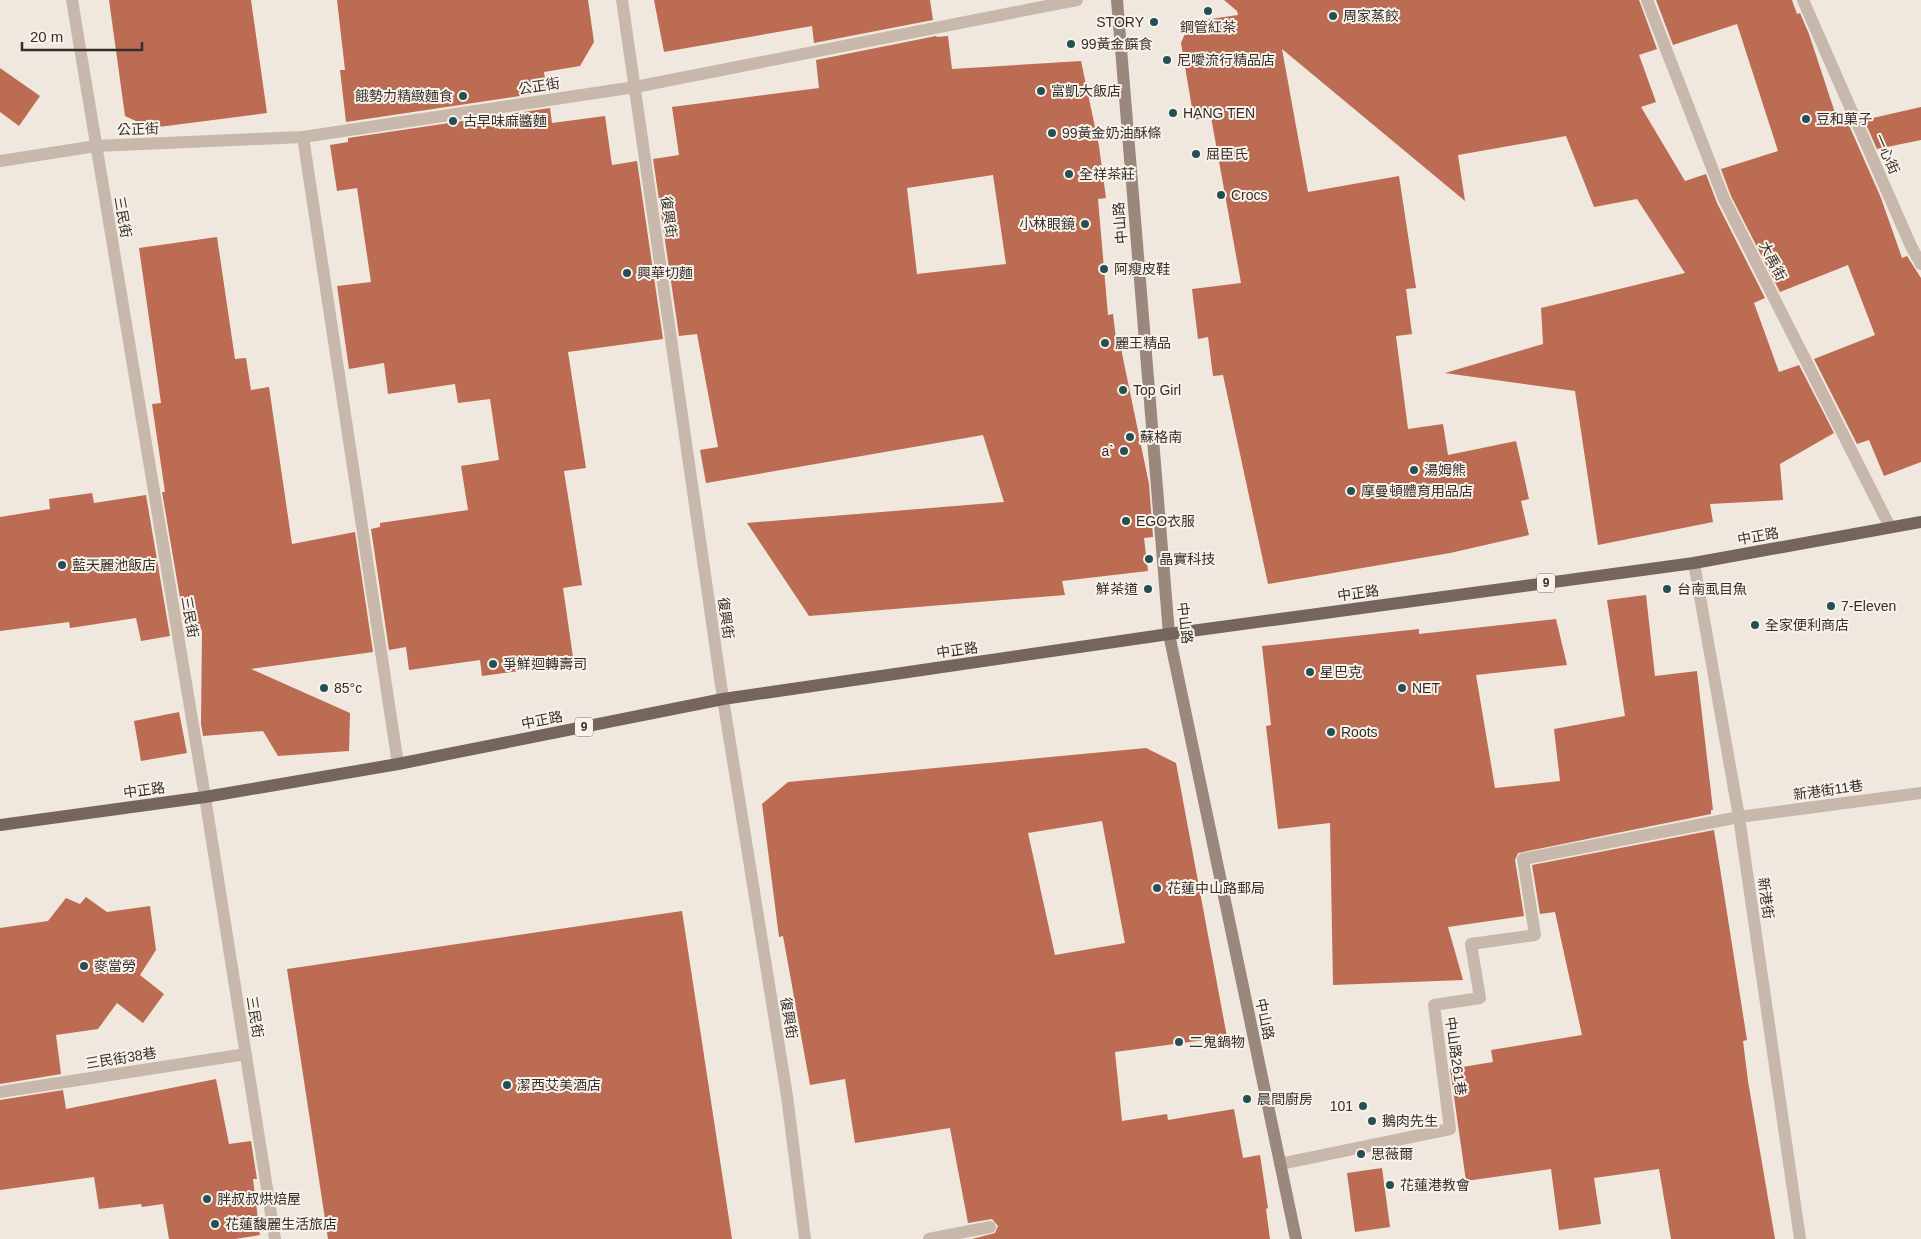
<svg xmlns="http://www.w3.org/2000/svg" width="1921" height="1239" font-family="Helvetica,'Noto Sans TC',sans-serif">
  <rect width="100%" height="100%" fill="#f0e8de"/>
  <g fill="#bb6c52" fill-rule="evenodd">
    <path d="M 109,0 L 251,0 L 267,113 L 151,128 L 125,116 Z"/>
    <path d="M 337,0 L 588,0 L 594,42 L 580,66 L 544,72 L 547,92 L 346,122 L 340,70 L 345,70 Z"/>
    <path d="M 654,0 L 930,0 L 933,20 L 814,43 L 812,26 L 664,52 Z"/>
    <path d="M 1224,0 L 1639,0 L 1657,49 L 1639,55 L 1656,102 L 1641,107 L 1685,181 L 1706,174 L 1717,203 L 1765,298 L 1754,303 L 1779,372 L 1799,365 L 1834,433 L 1780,464 L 1783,500 L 1710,504 L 1713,522 L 1598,545 L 1575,391 L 1445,373 L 1543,344 L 1541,308 L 1685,273 L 1637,199 L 1594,207 L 1566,136 L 1458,155 L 1465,201 L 1282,49 L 1308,192 L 1399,176 L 1416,288 L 1406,289 L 1412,334 L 1396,336 L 1408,429 L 1443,424 L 1448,455 L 1516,441 L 1529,499 L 1521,501 L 1529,535 L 1450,553 L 1268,584 L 1223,375 L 1213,376 L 1208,337 L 1198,339 L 1192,289 L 1241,283 L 1211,117 L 1194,120 L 1181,43 L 1190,22 L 1238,15 L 1237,11 Z"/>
    <path d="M 1656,0 L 1792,0 L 1797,14 L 1800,13 L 1809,34 L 1839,125 L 1848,123 L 1881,198 L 1902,258 L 1907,256 L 1921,278 L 1921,462 L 1884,476 L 1869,440 L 1857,444 L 1814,359 L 1875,335 L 1848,265 L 1780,292 L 1731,196 L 1721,169 L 1778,151 L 1737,24 L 1673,45 Z"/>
    <path d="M 936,36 L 937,37 L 948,36 L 952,69 L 1081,61 L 1099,146 L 1106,198 L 1098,199 L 1108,315 L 1113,314 L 1116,339 L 1119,339 L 1149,484 L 1153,537 L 1144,538 L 1148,571 L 1062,581 L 1065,595 L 809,616 L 747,523 L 1004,502 L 983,435 L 706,483 L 700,450 L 718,447 L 697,334 L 679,336 L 653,159 L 679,155 L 672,107 L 819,88 L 816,60 ZM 993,175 L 1006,264 L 917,274 L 907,188 Z"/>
    <path d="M 0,68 L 40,96 L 19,126 L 0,112 Z"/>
    <path d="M 1921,107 L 1921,140 L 1877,149 L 1864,120 Z"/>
    <path d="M 550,108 L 552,123 L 605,116 L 612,165 L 637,161 L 663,339 L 568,352 L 586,468 L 564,471 L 582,585 L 563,588 L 574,664 L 482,676 L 480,660 L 409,670 L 406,647 L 389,650 L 371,529 L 380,527 L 380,523 L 468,510 L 461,466 L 499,460 L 490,399 L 458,403 L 455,384 L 388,394 L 384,363 L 349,369 L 337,286 L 371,282 L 357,188 L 337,191 L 330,145 L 348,142 L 348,138 Z"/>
    <path d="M 217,237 L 235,359 L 246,358 L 251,390 L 269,387 L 292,544 L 355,532 L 373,652 L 251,669 L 350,713 L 349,751 L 278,756 L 263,731 L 203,736 L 201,724 L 202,630 L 186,633 L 162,492 L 165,492 L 152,404 L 161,403 L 139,248 Z"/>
    <path d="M 92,493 L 94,503 L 146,495 L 170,636 L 141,641 L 136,618 L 70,628 L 69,622 L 0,631 L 0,517 L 50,509 L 49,499 Z"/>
    <path d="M 1646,595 L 1655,676 L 1697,671 L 1713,810 L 1711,810 L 1711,814 L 1518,853 L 1515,860 L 1524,916 L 1448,927 L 1463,980 L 1333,985 L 1330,823 L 1278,829 L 1266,726 L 1271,725 L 1262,646 L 1419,629 L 1419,634 L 1556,619 L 1567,665 L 1476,675 L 1495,788 L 1560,781 L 1554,729 L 1625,716 L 1607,600 Z"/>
    <path d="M 179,712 L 187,753 L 141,761 L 134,721 Z"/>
    <path d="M 1146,748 L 1176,763 L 1227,1037 L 1115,1052 L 1122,1121 L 1167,1114 L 1168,1120 L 1234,1109 L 1243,1158 L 1260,1155 L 1268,1208 L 1266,1209 L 1270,1239 L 972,1239 L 995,1233 L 998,1226 L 992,1219 L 968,1223 L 950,1128 L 855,1143 L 845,1079 L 810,1085 L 783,936 L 779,937 L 762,804 L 788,782 ZM 1102,821 L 1125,943 L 1055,955 L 1028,833 Z"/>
    <path d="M 1714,830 L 1747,1040 L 1743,1041 L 1748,1081 L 1775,1239 L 1671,1239 L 1659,1169 L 1594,1178 L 1601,1224 L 1559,1230 L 1551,1169 L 1466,1181 L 1450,1069 L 1493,1062 L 1491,1050 L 1582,1035 L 1555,912 L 1540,914 L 1532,865 Z"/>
    <path d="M 86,897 L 107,912 L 150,906 L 156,950 L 140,975 L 164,994 L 143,1023 L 117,1003 L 98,1029 L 56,1035 L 61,1074 L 0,1084 L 0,928 L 48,921 L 66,898 L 80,904 Z"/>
    <path d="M 682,911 L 732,1239 L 328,1239 L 287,969 Z"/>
    <path d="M 216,1079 L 229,1144 L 251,1141 L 257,1179 L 253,1179 L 260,1235 L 235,1239 L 169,1239 L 163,1204 L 142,1207 L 141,1204 L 99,1209 L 94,1177 L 0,1190 L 0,1100 L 63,1090 L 66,1109 Z"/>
    <path d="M 1382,1168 L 1390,1227 L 1355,1232 L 1347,1173 Z"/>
  </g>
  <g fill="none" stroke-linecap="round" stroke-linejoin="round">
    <g stroke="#c7b8ab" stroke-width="12">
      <path d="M 1647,0 L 1724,199 L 1890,527"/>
      <path d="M 0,1092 L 246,1054"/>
      <path d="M 1280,1164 L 1450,1129 L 1434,1005 L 1480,998 L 1471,944 L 1535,935 L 1523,859 L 1739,817 L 1921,793"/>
      <path d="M 929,1239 L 990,1227"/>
    </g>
    <g stroke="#c7b8ab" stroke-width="12">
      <path d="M 72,0 L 205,797 L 275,1239"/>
      <path d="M 622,0 L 723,699 L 787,1096 L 805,1239"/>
      <path d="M 1803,0 L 1911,246 L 1921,264"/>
      <path d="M 303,137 L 398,764"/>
      <path d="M 0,161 L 96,146 L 303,137 L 635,87 L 1077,0"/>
      <path d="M 1694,563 L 1739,817 L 1800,1239"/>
    </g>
    <path stroke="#9b887d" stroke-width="12" d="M 1117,0 L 1169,634 L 1296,1239"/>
    <path stroke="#76655c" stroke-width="12" d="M 0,825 L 205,797 L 398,764 L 723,699 L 1169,634 L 1694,563 L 1921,522"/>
  </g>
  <g fill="#235054" stroke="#f8f2ea" stroke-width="2">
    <circle cx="1208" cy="11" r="5"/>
    <circle cx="1333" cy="16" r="5"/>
    <circle cx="1154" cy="22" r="5"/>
    <circle cx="1071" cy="44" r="5"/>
    <circle cx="1167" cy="60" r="5"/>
    <circle cx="1041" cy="91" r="5"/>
    <circle cx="463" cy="96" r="5"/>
    <circle cx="1173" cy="113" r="5"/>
    <circle cx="1806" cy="119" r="5"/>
    <circle cx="453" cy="121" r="5"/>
    <circle cx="1052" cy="133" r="5"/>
    <circle cx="1196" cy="154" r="5"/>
    <circle cx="1069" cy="174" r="5"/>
    <circle cx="1221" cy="195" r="5"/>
    <circle cx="1085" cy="224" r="5"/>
    <circle cx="1104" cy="269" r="5"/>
    <circle cx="627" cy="273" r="5"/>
    <circle cx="1105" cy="343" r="5"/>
    <circle cx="1123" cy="390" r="5"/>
    <circle cx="1130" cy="437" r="5"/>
    <circle cx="1124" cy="451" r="5"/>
    <circle cx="1414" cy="470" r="5"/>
    <circle cx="1351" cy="491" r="5"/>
    <circle cx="1126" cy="521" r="5"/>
    <circle cx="1149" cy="559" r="5"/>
    <circle cx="62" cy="565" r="5"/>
    <circle cx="1148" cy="589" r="5"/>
    <circle cx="1667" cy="589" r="5"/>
    <circle cx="1831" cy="606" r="5"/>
    <circle cx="1755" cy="625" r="5"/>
    <circle cx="493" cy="664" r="5"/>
    <circle cx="1310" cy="672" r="5"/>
    <circle cx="324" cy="688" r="5"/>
    <circle cx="1402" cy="688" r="5"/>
    <circle cx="1331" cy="732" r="5"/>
    <circle cx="1157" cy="888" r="5"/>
    <circle cx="84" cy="966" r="5"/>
    <circle cx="1179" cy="1042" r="5"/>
    <circle cx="507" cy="1085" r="5"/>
    <circle cx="1247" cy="1099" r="5"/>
    <circle cx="1363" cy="1106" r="5"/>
    <circle cx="1372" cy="1121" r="5"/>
    <circle cx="1361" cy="1154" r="5"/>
    <circle cx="1390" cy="1185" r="5"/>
    <circle cx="207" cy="1199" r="5"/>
    <circle cx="215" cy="1224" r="5"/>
  </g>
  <g text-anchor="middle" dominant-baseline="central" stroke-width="4" stroke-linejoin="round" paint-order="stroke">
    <g fill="#f8f2ea" stroke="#706964" stroke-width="1">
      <rect x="1537" y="573.5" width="18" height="19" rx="4"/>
      <rect x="575" y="717.5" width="18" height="19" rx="4"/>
    </g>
    <g font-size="12" font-weight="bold" fill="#362e2a">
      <text x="1546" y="583">9</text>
      <text x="584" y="727">9</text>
    </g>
    <g font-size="14" fill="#362e2a" stroke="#f8f2ea" text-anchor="start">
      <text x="1343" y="16">周家蒸餃</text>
      <text x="1144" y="22" text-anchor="end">STORY</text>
      <text x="1208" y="27" text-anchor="middle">鋼管紅茶</text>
      <text x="1081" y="44">99黃金饌食</text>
      <text x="1177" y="60">尼噯流行精品店</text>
      <text x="1051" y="91">富凱大飯店</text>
      <text x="453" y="96" text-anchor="end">餓勢力精緻麵食</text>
      <text x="1183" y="113">HANG TEN</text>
      <text x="1816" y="119">豆和菓子</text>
      <text x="463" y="121">古早味麻醬麵</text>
      <text x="1062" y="133">99黃金奶油酥條</text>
      <text x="1206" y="154">屈臣氏</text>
      <text x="1079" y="174">全祥茶莊</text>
      <text x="1231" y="195">Crocs</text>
      <text x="1075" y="224" text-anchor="end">小林眼鏡</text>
      <text x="1114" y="269">阿瘦皮鞋</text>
      <text x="637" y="273">興華切麵</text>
      <text x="1115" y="343">麗王精品</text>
      <text x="1133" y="390">Top Girl</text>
      <text x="1140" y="437">蘇格南</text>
      <text x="1114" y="451" text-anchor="end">aˋ</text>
      <text x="1424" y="470">湯姆熊</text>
      <text x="1361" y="491">摩曼頓體育用品店</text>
      <text x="1136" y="521">EGO衣服</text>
      <text x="1159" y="559">晶實科技</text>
      <text x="72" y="565">藍天麗池飯店</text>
      <text x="1138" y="589" text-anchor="end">鮮茶道</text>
      <text x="1677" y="589">台南虱目魚</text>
      <text x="1841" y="606">7-Eleven</text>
      <text x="1765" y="625">全家便利商店</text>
      <text x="503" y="664">爭鮮迴轉壽司</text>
      <text x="1320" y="672">星巴克</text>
      <text x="334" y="688">85°c</text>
      <text x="1412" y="688">NET</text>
      <text x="1341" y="732">Roots</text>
      <text x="1167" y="888">花蓮中山路郵局</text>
      <text x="94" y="966">麥當勞</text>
      <text x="1189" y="1042">二鬼鍋物</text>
      <text x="517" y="1085">潔西艾美酒店</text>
      <text x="1257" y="1099">晨間廚房</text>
      <text x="1353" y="1106" text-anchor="end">101</text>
      <text x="1382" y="1121">鵝肉先生</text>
      <text x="1371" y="1154">思薇爾</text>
      <text x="1400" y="1185">花蓮港教會</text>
      <text x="217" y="1199">胖叔叔烘焙屋</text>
      <text x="225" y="1224">花蓮馥麗生活旅店</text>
    </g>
    <g font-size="14" fill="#362e2a" stroke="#f8f2ea">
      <text transform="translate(539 86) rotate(-9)">公正街</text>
      <text transform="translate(138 129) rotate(-2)">公正街</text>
      <text transform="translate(1887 154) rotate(66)">一心街</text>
      <text transform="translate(123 217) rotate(80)">三民街</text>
      <text transform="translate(669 217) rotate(82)">復興街</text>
      <text transform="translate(1120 223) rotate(-95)">中山路</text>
      <text transform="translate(1773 261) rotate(63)">大禹街</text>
      <text transform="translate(1758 536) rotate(-10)">中正路</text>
      <text transform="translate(1358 593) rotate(-8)">中正路</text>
      <text transform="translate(190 617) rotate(80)">三民街</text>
      <text transform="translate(726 618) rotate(82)">復興街</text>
      <text transform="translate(1185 623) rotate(83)">中山路</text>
      <text transform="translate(957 650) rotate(-8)">中正路</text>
      <text transform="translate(542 720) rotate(-11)">中正路</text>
      <text transform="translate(144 790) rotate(-8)">中正路</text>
      <text transform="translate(1828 790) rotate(-8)">新港街11巷</text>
      <text transform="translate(1766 898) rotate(82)">新港街</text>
      <text transform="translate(255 1017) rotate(81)">三民街</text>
      <text transform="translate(789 1018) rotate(81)">復興街</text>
      <text transform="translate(1265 1019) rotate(78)">中山路</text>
      <text transform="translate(1456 1056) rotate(82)">中山路261巷</text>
      <text transform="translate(121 1058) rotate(-9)">三民街38巷</text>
    </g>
  </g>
  <path d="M22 42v8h120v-8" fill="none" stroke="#362e2a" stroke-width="2.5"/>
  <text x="30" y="42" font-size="15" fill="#362e2a" stroke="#f8f2ea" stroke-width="4" paint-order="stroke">20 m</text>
</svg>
